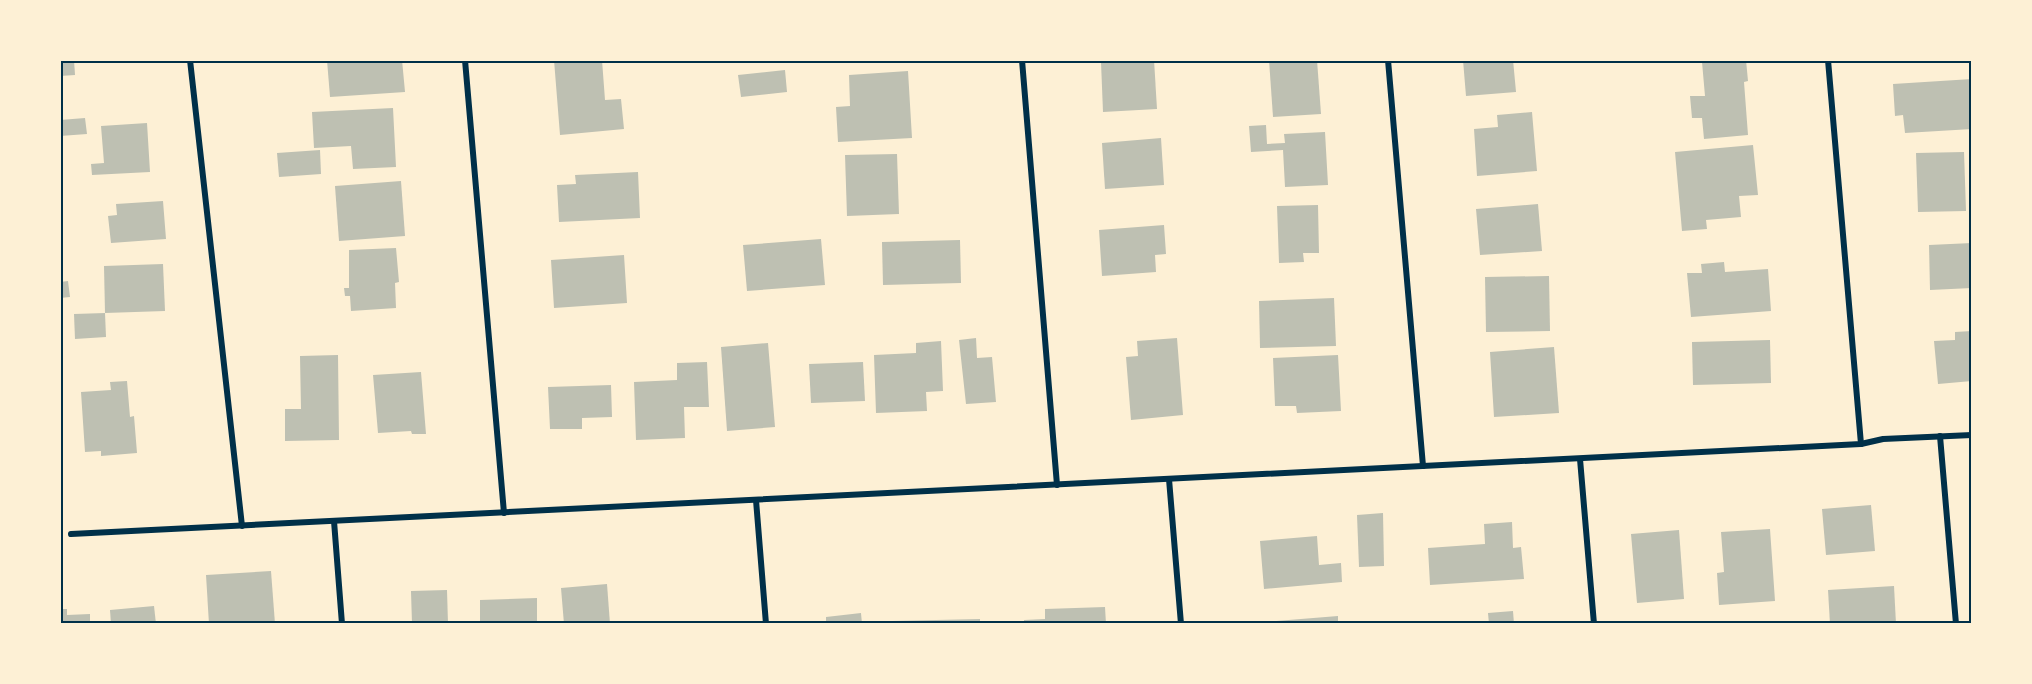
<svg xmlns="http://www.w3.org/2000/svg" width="2032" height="684" font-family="Raleway,sans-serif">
  <rect width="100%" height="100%" fill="#fdf0d5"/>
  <g fill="#bec0b2">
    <path d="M 60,60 L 74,60 L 75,75 L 60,76 Z"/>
    <path d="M 327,60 L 402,60 L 405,92 L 330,97 Z"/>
    <path d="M 554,60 L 602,60 L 605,100 L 621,99 L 624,129 L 560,135 Z"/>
    <path d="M 1148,60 L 1154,60 L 1157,109 L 1103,112 L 1101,62 Z"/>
    <path d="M 1269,60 L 1317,60 L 1321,114 L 1273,117 Z"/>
    <path d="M 1463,60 L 1513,60 L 1516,92 L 1466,96 Z"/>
    <path d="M 1720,60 L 1746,60 L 1748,81 L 1744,82 L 1748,135 L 1704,139 L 1702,118 L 1692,118 L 1690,96 L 1705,96 L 1702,62 Z"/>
    <path d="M 785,70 L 787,92 L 741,97 L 738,75 Z"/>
    <path d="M 908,71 L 912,138 L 838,142 L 836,107 L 850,106 L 849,75 Z"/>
    <path d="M 1972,79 L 1972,129 L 1905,133 L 1903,115 L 1895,116 L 1893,84 Z"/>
    <path d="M 393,108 L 396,167 L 353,169 L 351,146 L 314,148 L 312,112 Z"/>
    <path d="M 1532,112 L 1537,171 L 1477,176 L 1474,129 L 1498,127 L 1497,115 Z"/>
    <path d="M 85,118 L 87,134 L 60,136 L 60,120 Z"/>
    <path d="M 147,123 L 150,172 L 92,175 L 91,164 L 104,163 L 101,126 Z"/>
    <path d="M 1266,125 L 1267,144 L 1285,143 L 1284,134 L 1325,132 L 1328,185 L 1285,187 L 1283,150 L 1251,152 L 1249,126 Z"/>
    <path d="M 1161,138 L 1164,185 L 1105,189 L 1102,143 Z"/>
    <path d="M 1753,145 L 1758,195 L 1739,196 L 1741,217 L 1706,220 L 1707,229 L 1682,231 L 1675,152 Z"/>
    <path d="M 320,150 L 321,174 L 279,177 L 277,153 Z"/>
    <path d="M 1964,152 L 1966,211 L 1918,212 L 1916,153 Z"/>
    <path d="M 897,154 L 899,214 L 847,216 L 845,155 Z"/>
    <path d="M 638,172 L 640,218 L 559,222 L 557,185 L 576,184 L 575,175 Z"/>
    <path d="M 401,181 L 405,236 L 339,241 L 335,186 Z"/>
    <path d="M 163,201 L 166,239 L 111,243 L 108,216 L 117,215 L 116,204 Z"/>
    <path d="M 1538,204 L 1542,251 L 1480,255 L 1476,209 Z"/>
    <path d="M 1318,205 L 1319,253 L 1303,253 L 1304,262 L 1279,263 L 1277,206 Z"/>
    <path d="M 1164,225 L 1166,254 L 1155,255 L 1156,272 L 1102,276 L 1099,230 Z"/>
    <path d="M 821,239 L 825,285 L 747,291 L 743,245 Z"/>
    <path d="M 960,240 L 961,283 L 883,285 L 882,242 Z"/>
    <path d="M 1972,243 L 1972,288 L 1930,290 L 1929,245 Z"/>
    <path d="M 396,248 L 399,282 L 395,283 L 396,308 L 351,311 L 350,296 L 345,296 L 344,288 L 349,288 L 349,250 Z"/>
    <path d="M 624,255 L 627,303 L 554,308 L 551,260 Z"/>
    <path d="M 1724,262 L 1725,272 L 1768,269 L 1771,311 L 1691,317 L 1687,273 L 1702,273 L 1701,264 Z"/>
    <path d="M 163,264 L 165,311 L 105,313 L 104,266 Z"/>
    <path d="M 1549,276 L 1550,331 L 1486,332 L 1485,277 Z"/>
    <path d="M 68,281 L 70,297 L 60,298 L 60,282 Z"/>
    <path d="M 1334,298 L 1336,346 L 1260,348 L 1259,301 Z"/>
    <path d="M 105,313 L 106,337 L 75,339 L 74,314 Z"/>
    <path d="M 1972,331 L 1972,381 L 1938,384 L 1934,341 L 1955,340 L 1955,332 Z"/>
    <path d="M 976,338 L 977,358 L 992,357 L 996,402 L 966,404 L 959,340 Z"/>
    <path d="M 1177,338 L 1183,415 L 1131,420 L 1126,357 L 1138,356 L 1137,341 Z"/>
    <path d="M 1770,340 L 1771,383 L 1693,385 L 1692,342 Z"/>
    <path d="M 941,341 L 943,391 L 926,392 L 927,411 L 876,413 L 874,355 L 916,353 L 916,343 Z"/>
    <path d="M 768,343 L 775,427 L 727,431 L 721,347 Z"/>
    <path d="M 1554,347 L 1559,413 L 1494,417 L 1490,352 Z"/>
    <path d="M 338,355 L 339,440 L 285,441 L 285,409 L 301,409 L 300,356 Z"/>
    <path d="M 1338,355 L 1341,411 L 1297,413 L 1296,406 L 1275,406 L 1273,358 Z"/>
    <path d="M 707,362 L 709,407 L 684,407 L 685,438 L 636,440 L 634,382 L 677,380 L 677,363 Z"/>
    <path d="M 863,362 L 865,401 L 811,403 L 809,364 Z"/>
    <path d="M 421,372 L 426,434 L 412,434 L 411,431 L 378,433 L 373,375 Z"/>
    <path d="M 127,381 L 130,417 L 134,416 L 137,453 L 101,456 L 101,451 L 85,452 L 81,392 L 111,390 L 110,382 Z"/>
    <path d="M 611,385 L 612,417 L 582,418 L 582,429 L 550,429 L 548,387 Z"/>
    <path d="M 1871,505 L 1875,551 L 1826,555 L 1822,509 Z"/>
    <path d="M 1383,513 L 1384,566 L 1359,567 L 1357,515 Z"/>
    <path d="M 1512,522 L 1513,548 L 1521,547 L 1524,579 L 1430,585 L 1428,548 L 1485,544 L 1484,524 Z"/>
    <path d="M 1770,529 L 1775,601 L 1719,605 L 1717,573 L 1724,572 L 1721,532 Z"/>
    <path d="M 1679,530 L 1684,599 L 1637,603 L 1631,534 Z"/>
    <path d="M 1317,536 L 1319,565 L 1341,563 L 1342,582 L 1264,589 L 1260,541 Z"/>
    <path d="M 271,571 L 275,624 L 209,624 L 206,575 Z"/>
    <path d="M 607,584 L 610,624 L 564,624 L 561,588 Z"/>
    <path d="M 1894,586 L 1896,624 L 1830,624 L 1828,590 Z"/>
    <path d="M 447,590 L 448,624 L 412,624 L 411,591 Z"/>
    <path d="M 537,598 L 537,624 L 480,624 L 480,600 Z"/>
    <path d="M 154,606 L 156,624 L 111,624 L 110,610 Z"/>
    <path d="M 1105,607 L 1106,624 L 1024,624 L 1024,620 L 1045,619 L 1045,609 Z"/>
    <path d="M 60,609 L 67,609 L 67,615 L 90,614 L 90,624 L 60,624 Z"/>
    <path d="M 1513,611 L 1514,624 L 1489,624 L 1488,613 Z"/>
    <path d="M 861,613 L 862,624 L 826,624 L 826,617 Z"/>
    <path d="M 1338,616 L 1338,624 L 1266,624 L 1265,622 Z"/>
    <path d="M 980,619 L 980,624 L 892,624 L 892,621 Z"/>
  </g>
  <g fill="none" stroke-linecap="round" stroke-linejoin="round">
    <g stroke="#003049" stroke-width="6">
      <path d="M 190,60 L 242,526"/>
      <path d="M 465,60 L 504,513"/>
      <path d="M 1022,60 L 1057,485"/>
      <path d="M 1388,60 L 1423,466"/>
      <path d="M 1828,60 L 1861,444"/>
      <path d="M 1940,436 L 1956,624"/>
      <path d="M 1580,459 L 1594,624"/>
      <path d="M 1169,479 L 1181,624"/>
      <path d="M 756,500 L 766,624"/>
      <path d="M 334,521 L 342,624"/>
      <path d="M 71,534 L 1861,444 L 1883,439 L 1972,435"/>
    </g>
  </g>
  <rect width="2032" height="684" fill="none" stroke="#fdf0d5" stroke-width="123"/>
  <rect x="62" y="62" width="1908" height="560" fill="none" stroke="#003049" stroke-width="2"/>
</svg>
